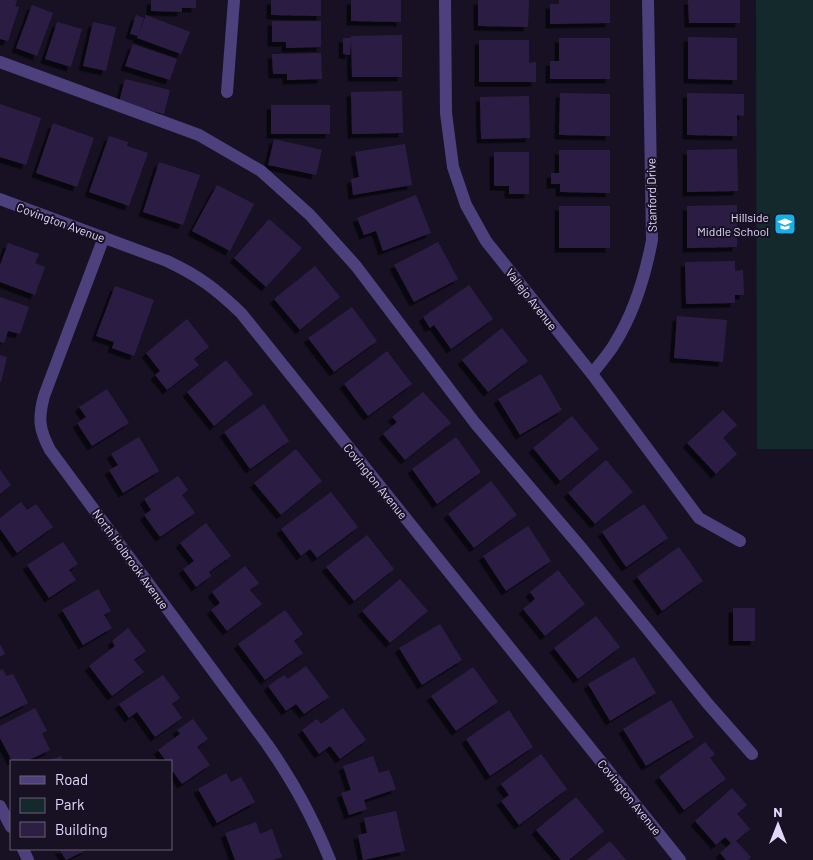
<svg xmlns="http://www.w3.org/2000/svg" width="813" height="860" font-family="Barlow,sans-serif">
  <defs>
    <filter id="shadow"><feDropShadow dx="-4.5" dy="4.5" stdDeviation="0" flood-color="#0009"/></filter>
  </defs>
  <rect width="100%" height="100%" fill="#171123"/>
  <path fill="#14292c" d="M 756,0 L 813,0 L 813,449 L 757,449 Z"/>
  <g fill="#2c1f42" filter="url(#shadow)">
    <path d="M 0,0 L 17,0 L 15,6 L 19,7 L 8,41 L 0,39 Z"/>
    <path d="M 151,0 L 196,0 L 196,8 L 182,8 L 182,12 L 151,11 Z"/>
    <path d="M 271,0 L 321,0 L 321,16 L 271,15 Z"/>
    <path d="M 351,0 L 401,0 L 401,22 L 351,21 Z"/>
    <path d="M 478,0 L 529,0 L 528,27 L 478,26 Z"/>
    <path d="M 559,0 L 610,0 L 610,23 L 550,24 L 550,4 L 559,4 Z"/>
    <path d="M 688,0 L 740,0 L 740,23 L 689,23 Z"/>
    <path d="M 32,5 L 53,13 L 37,56 L 16,48 Z"/>
    <path d="M 136,15 L 144,18 L 138,36 L 130,34 Z"/>
    <path d="M 146,15 L 190,32 L 181,54 L 137,38 Z"/>
    <path d="M 272,21 L 321,21 L 321,47 L 286,48 L 286,42 L 272,42 Z"/>
    <path d="M 57,22 L 82,29 L 71,67 L 45,59 Z"/>
    <path d="M 93,22 L 116,27 L 106,71 L 83,66 Z"/>
    <path d="M 402,35 L 402,77 L 352,77 L 351,36 Z"/>
    <path d="M 688,37 L 737,38 L 737,80 L 688,79 Z"/>
    <path d="M 343,38 L 351,38 L 350,55 L 343,54 Z"/>
    <path d="M 559,38 L 610,38 L 610,79 L 550,79 L 550,61 L 559,61 Z"/>
    <path d="M 479,40 L 529,40 L 529,63 L 536,62 L 536,82 L 479,82 Z"/>
    <path d="M 133,44 L 177,59 L 170,80 L 125,66 Z"/>
    <path d="M 321,53 L 322,79 L 287,80 L 287,74 L 273,74 L 272,54 Z"/>
    <path d="M 125,79 L 170,90 L 164,114 L 119,102 Z"/>
    <path d="M 402,91 L 403,133 L 352,134 L 351,92 Z"/>
    <path d="M 560,93 L 610,94 L 610,136 L 559,135 Z"/>
    <path d="M 687,93 L 744,94 L 744,116 L 737,115 L 737,136 L 687,135 Z"/>
    <path d="M 529,96 L 530,138 L 481,139 L 480,97 Z"/>
    <path d="M 0,104 L 41,118 L 26,165 L 0,157 Z"/>
    <rect x="271" y="105" width="59" height="29"/>
    <path d="M 53,123 L 94,138 L 77,187 L 36,173 Z"/>
    <path d="M 109,136 L 128,142 L 127,146 L 148,153 L 129,206 L 89,192 Z"/>
    <path d="M 274,139 L 322,150 L 316,175 L 268,165 Z"/>
    <path d="M 405,144 L 412,185 L 353,195 L 351,179 L 359,177 L 355,152 Z"/>
    <path d="M 737,149 L 738,191 L 687,192 L 687,150 Z"/>
    <path d="M 559,150 L 610,150 L 610,193 L 560,192 L 560,184 L 551,184 L 551,173 L 559,173 Z"/>
    <path d="M 494,152 L 529,152 L 529,194 L 509,194 L 509,186 L 494,186 Z"/>
    <path d="M 159,162 L 200,175 L 183,225 L 143,212 Z"/>
    <path d="M 217,185 L 254,204 L 230,251 L 192,231 Z"/>
    <path d="M 416,195 L 431,233 L 383,251 L 376,231 L 364,235 L 357,218 Z"/>
    <path d="M 737,205 L 737,247 L 687,248 L 687,206 Z"/>
    <rect x="559" y="206" width="51" height="42"/>
    <path d="M 269,219 L 302,248 L 266,287 L 234,258 Z"/>
    <path d="M 438,242 L 458,279 L 414,302 L 394,265 Z"/>
    <path d="M 8,243 L 39,254 L 35,263 L 45,267 L 35,295 L 0,282 L 0,265 Z"/>
    <path d="M 735,261 L 735,271 L 743,270 L 744,295 L 735,295 L 735,303 L 686,304 L 685,262 Z"/>
    <path d="M 315,266 L 340,297 L 300,330 L 274,299 Z"/>
    <path d="M 469,285 L 493,319 L 451,349 L 434,325 L 430,328 L 423,317 Z"/>
    <path d="M 115,286 L 154,300 L 134,356 L 112,348 L 114,342 L 96,336 Z"/>
    <path d="M 0,297 L 29,307 L 20,334 L 8,331 L 4,343 L 0,342 Z"/>
    <path d="M 352,307 L 377,341 L 334,372 L 308,338 Z"/>
    <path d="M 677,316 L 727,320 L 723,362 L 674,358 Z"/>
    <path d="M 187,319 L 209,347 L 194,359 L 199,365 L 167,390 L 155,375 L 160,371 L 146,353 Z"/>
    <path d="M 502,328 L 528,361 L 488,392 L 462,360 Z"/>
    <path d="M 387,351 L 412,384 L 368,416 L 344,384 Z"/>
    <path d="M 0,355 L 7,357 L 1,382 L 0,382 Z"/>
    <path d="M 226,360 L 253,394 L 214,426 L 187,392 Z"/>
    <path d="M 541,374 L 562,410 L 520,435 L 498,399 Z"/>
    <path d="M 107,389 L 129,423 L 92,446 L 77,423 L 86,417 L 79,407 Z"/>
    <path d="M 423,392 L 451,423 L 405,460 L 383,434 L 397,422 L 392,417 Z"/>
    <path d="M 264,404 L 289,441 L 250,469 L 224,432 Z"/>
    <path d="M 723,410 L 737,425 L 723,438 L 737,454 L 716,474 L 687,443 Z"/>
    <path d="M 572,416 L 599,449 L 560,481 L 533,448 Z"/>
    <path d="M 139,437 L 159,471 L 123,493 L 109,470 L 118,465 L 111,454 Z"/>
    <path d="M 456,437 L 481,472 L 437,504 L 412,469 Z"/>
    <path d="M 296,449 L 322,481 L 281,515 L 254,483 Z"/>
    <path d="M 606,460 L 633,492 L 595,524 L 568,493 Z"/>
    <path d="M 0,470 L 11,485 L 0,494 Z"/>
    <path d="M 178,476 L 188,490 L 182,495 L 195,513 L 160,537 L 144,515 L 151,510 L 144,499 Z"/>
    <path d="M 491,481 L 517,515 L 474,548 L 448,514 Z"/>
    <path d="M 331,492 L 358,527 L 317,558 L 310,549 L 301,556 L 281,529 Z"/>
    <path d="M 21,502 L 27,510 L 36,504 L 53,527 L 17,553 L 0,529 L 0,518 Z"/>
    <path d="M 644,504 L 668,538 L 626,567 L 602,532 Z"/>
    <path d="M 206,523 L 231,556 L 209,572 L 211,576 L 196,587 L 183,569 L 194,561 L 180,543 Z"/>
    <path d="M 528,526 L 551,561 L 506,591 L 483,556 Z"/>
    <path d="M 367,535 L 394,569 L 354,601 L 326,567 Z"/>
    <path d="M 63,542 L 78,564 L 69,570 L 76,580 L 49,598 L 27,565 Z"/>
    <path d="M 679,547 L 703,581 L 662,611 L 637,577 Z"/>
    <path d="M 245,566 L 259,583 L 250,590 L 262,604 L 227,631 L 211,610 L 220,603 L 212,592 Z"/>
    <path d="M 558,570 L 585,604 L 545,636 L 523,609 L 535,599 L 530,592 Z"/>
    <path d="M 400,579 L 428,611 L 390,643 L 362,611 Z"/>
    <path d="M 98,589 L 111,611 L 104,615 L 112,628 L 83,645 L 62,610 Z"/>
    <rect x="733" y="608" width="22" height="33"/>
    <path d="M 285,610 L 303,634 L 294,641 L 303,653 L 265,680 L 238,644 Z"/>
    <path d="M 596,616 L 620,647 L 578,679 L 554,648 Z"/>
    <path d="M 440,624 L 462,660 L 422,685 L 399,648 Z"/>
    <path d="M 128,628 L 146,651 L 134,660 L 144,672 L 112,696 L 89,666 L 115,646 L 112,641 Z"/>
    <path d="M 0,644 L 5,654 L 0,657 Z"/>
    <path d="M 634,657 L 656,693 L 610,721 L 588,684 Z"/>
    <path d="M 306,666 L 329,697 L 304,714 L 296,704 L 286,711 L 268,686 L 284,675 L 288,679 Z"/>
    <path d="M 473,667 L 498,702 L 456,731 L 431,696 Z"/>
    <path d="M 3,669 L 6,676 L 13,674 L 28,703 L 0,717 L 0,670 Z"/>
    <path d="M 163,675 L 180,698 L 172,704 L 182,718 L 155,737 L 137,712 L 129,718 L 119,704 Z"/>
    <path d="M 671,700 L 694,737 L 646,766 L 623,729 Z"/>
    <path d="M 35,708 L 47,731 L 42,733 L 50,750 L 27,761 L 12,761 L 0,738 L 0,726 Z"/>
    <path d="M 343,708 L 366,740 L 340,759 L 330,746 L 319,754 L 302,730 L 317,719 L 321,724 Z"/>
    <path d="M 509,710 L 533,747 L 490,776 L 466,739 Z"/>
    <path d="M 193,719 L 208,739 L 197,747 L 210,765 L 182,784 L 171,769 L 171,761 L 166,761 L 158,750 L 180,734 L 177,730 Z"/>
    <path d="M 705,742 L 715,754 L 710,758 L 726,779 L 684,810 L 659,777 Z"/>
    <path d="M 541,754 L 567,789 L 519,825 L 501,801 L 509,795 L 501,784 Z"/>
    <path d="M 61,756 L 63,761 L 47,761 Z"/>
    <path d="M 373,756 L 379,773 L 389,770 L 396,789 L 364,800 L 367,809 L 349,815 L 341,793 L 351,790 L 343,766 Z"/>
    <path d="M 226,773 L 231,782 L 241,777 L 255,802 L 217,823 L 198,789 Z"/>
    <path d="M 732,788 L 747,805 L 737,814 L 750,829 L 736,841 L 751,857 L 748,860 L 726,860 L 720,853 L 731,843 L 725,837 L 716,845 L 695,821 Z"/>
    <path d="M 576,797 L 604,831 L 569,860 L 561,860 L 536,830 Z"/>
    <path d="M 396,811 L 405,851 L 363,860 L 358,835 L 367,833 L 364,818 Z"/>
    <path d="M 256,822 L 260,834 L 272,829 L 282,857 L 273,860 L 235,860 L 225,833 Z"/>
    <path d="M 610,841 L 626,860 L 587,860 Z"/>
    <path d="M 59,849 L 88,849 L 66,860 Z"/>
  </g>
  <g fill="none" stroke-linecap="round" stroke-linejoin="round">
    <g stroke="#4d417d" stroke-width="12">
      <path d="M 445,0 L 446,113 L 453,167 L 466,205 L 486,241 L 592,374 L 699,518 L 740,541"/>
      <path d="M 0,62 L 199,135 L 261,171 L 310,215 L 356,266 L 475,423 L 584,551 L 708,704 L 752,754"/>
      <path d="M 227,92 L 234,0"/>
      <path d="M 0,199 L 167,261 C 199,276 216,289 241,313 L 680,860"/>
      <path d="M 104,237 L 44,396 C 38,419 39,429 50,450 L 267,744 C 294,783 312,816 330,860"/>
      <path d="M 592,374 C 599,364 609,354 615,343 C 635,311 645,277 652,240 L 648,0"/>
      <path d="M 0,806 L 11,827"/>
      <path d="M 23,849 L 28,860"/>
    </g>
  </g>
  <defs>
    <g id="school-square" transform="scale(1.125)"><rect x="-9" y="-9" width="18" height="18" rx="4" fill="#18aee6" stroke="#171123"/><path d="M0-5L7-2L0 1L-7-2ZM-4 1L0 2.5L4 1V4Q0 6-4 4Z" fill="#fff"/></g>
  </defs>
  <g fill-rule="evenodd">
    <use href="#school-square" x="785" y="224"/>
  </g>
  <g text-anchor="middle" dominant-baseline="central" stroke-width="4" stroke-linejoin="round" paint-order="stroke">
    <g font-size="12" fill="#e1d7fb" stroke="#171123">
      <text transform="translate(651 195) rotate(-91)">Stanford Drive</text>
      <text transform="translate(61 222) rotate(20)">Covington Avenue</text>
      <text transform="translate(532 299) rotate(52)">Vallejo Avenue</text>
      <text transform="translate(376 481) rotate(51)">Covington Avenue</text>
      <text transform="translate(131 559) rotate(54)">North Holbrook Avenue</text>
      <text transform="translate(630 797) rotate(51)">Covington Avenue</text>
    </g>
    <g font-size="12" fill="#e1d7fb" stroke="#171123" text-anchor="end">
      <text x="769" y="217">Hillside<tspan x="769" dy="14">Middle School</tspan></text>
    </g>
  </g>
  <rect x="10" y="760" width="162" height="90" fill="#171123" stroke="#686079"/>
  <rect x="20" y="776" width="25" height="8" fill="#4d417d" stroke="#686079"/>
  <text x="55" y="785" font-size="15" fill="#e1d7fb">Road</text>
  <rect x="20" y="798" width="25" height="15" fill="#14292c" stroke="#686079"/>
  <text x="55" y="810" font-size="15" fill="#e1d7fb">Park</text>
  <rect x="20" y="822" width="25" height="15" fill="#2c1f42" stroke="#686079"/>
  <text x="55" y="835" font-size="15" fill="#e1d7fb">Building</text>
  <g transform="translate(778 825)" stroke="#171123" stroke-width="4" paint-order="stroke">
  <path d="M0-4L9 19L0 12L-9 19Z" fill="#e1d7fb"/>
  <text y="-8" font-size="14" font-weight="bold" text-anchor="middle" fill="#e1d7fb">N</text>
  </g>
</svg>
